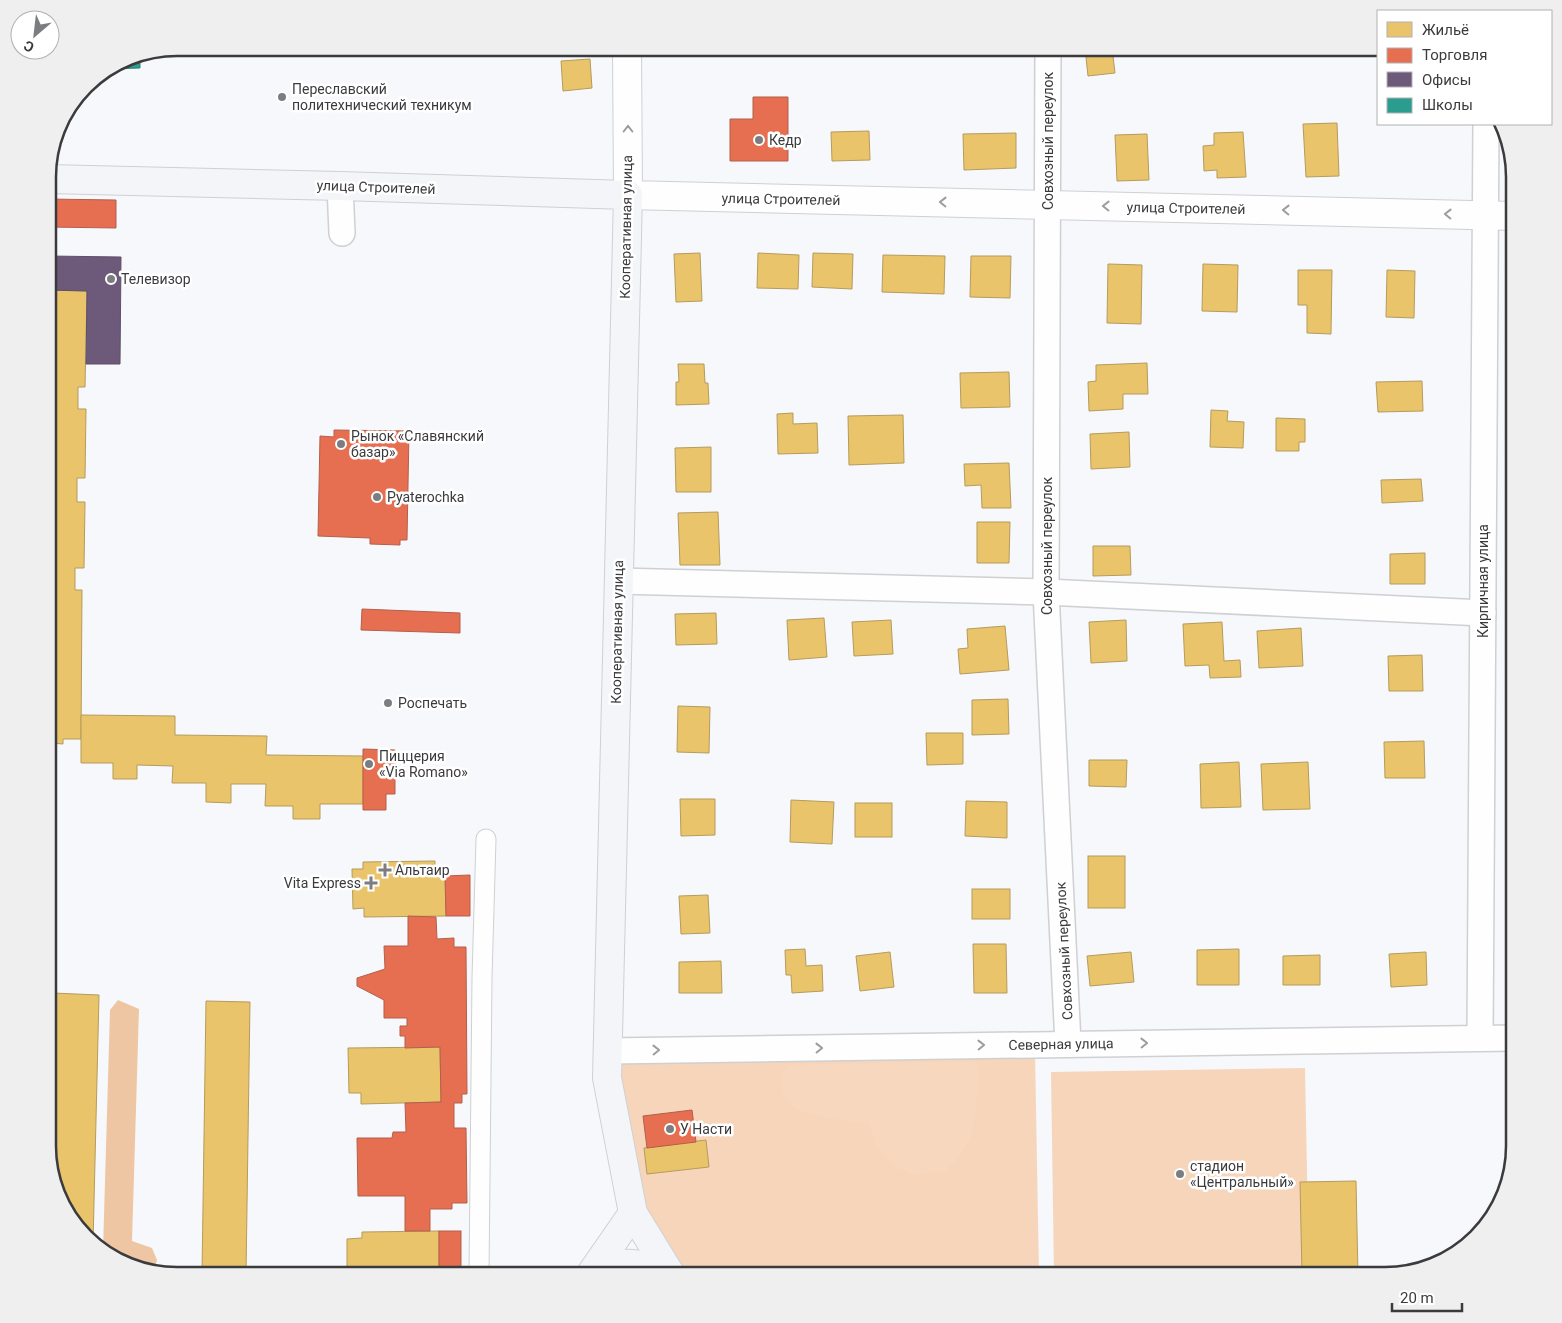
<svg xmlns="http://www.w3.org/2000/svg" width="1562" height="1323" font-family="Roboto,sans-serif">
  <rect width="100%" height="100%" fill="#f6f8fb"/>
  <g fill="#f7d5ba">
    <path d="M 1035,1052 L 1039,1275 L 684,1275 L 641,1209 L 617,1058 Z"/>
    <path d="M 1305,1068 L 1309,1275 L 1054,1275 L 1051,1072 Z"/>
  </g>
  <path fill="#efc6a4" d="M 118,1000 L 139,1009 L 132,1241 L 152,1248 L 157,1260 L 154,1271 L 128,1266 L 103,1250 L 110,1010 Z"/>
  <path fill="#f7d7be" d="M 976,1061 L 980,1070 L 972,1135 L 959,1157 L 945,1171 L 914,1175 L 896,1167 L 877,1149 L 869,1123 C 847,1120 792,1119 784,1095 C 781,1089 783,1079 783,1072 L 792,1065 Z"/>
  <g fill="#e9c46a" stroke="#b59b5d">
    <path d="M 673,48 L 705,48 L 705,50 L 673,49 Z"/>
    <path d="M 1085,48 L 1112,48 L 1115,73 L 1088,76 Z"/>
    <path d="M 1287,48 L 1321,48 L 1321,50 L 1288,51 Z"/>
    <path d="M 590,59 L 592,88 L 563,91 L 561,61 Z"/>
    <path d="M 1337,123 L 1339,176 L 1306,177 L 1303,124 Z"/>
    <path d="M 869,131 L 870,160 L 832,161 L 831,132 Z"/>
    <path d="M 1243,132 L 1246,177 L 1217,178 L 1217,170 L 1204,171 L 1203,146 L 1214,145 L 1214,133 Z"/>
    <path d="M 1016,133 L 1016,168 L 964,170 L 963,134 Z"/>
    <path d="M 1147,134 L 1149,180 L 1117,181 L 1115,135 Z"/>
    <path d="M 700,253 L 702,301 L 676,302 L 674,254 Z"/>
    <path d="M 758,253 L 799,255 L 798,289 L 757,288 Z"/>
    <path d="M 813,253 L 853,254 L 852,289 L 812,287 Z"/>
    <path d="M 883,255 L 945,256 L 944,294 L 882,292 Z"/>
    <path d="M 971,256 L 1011,256 L 1010,298 L 970,297 Z"/>
    <path d="M 1108,264 L 1142,265 L 1141,324 L 1107,323 Z"/>
    <path d="M 1203,264 L 1238,265 L 1237,312 L 1202,311 Z"/>
    <path d="M 1298,270 L 1332,270 L 1331,334 L 1307,333 L 1307,305 L 1298,305 Z"/>
    <path d="M 1387,270 L 1415,271 L 1414,318 L 1386,317 Z"/>
    <path d="M 48,290 L 87,291 L 85,387 L 78,387 L 78,409 L 86,409 L 85,478 L 77,478 L 77,502 L 85,502 L 84,568 L 75,568 L 75,590 L 82,590 L 81,739 L 63,739 L 63,744 L 51,743 L 51,739 L 48,739 Z"/>
    <path d="M 1147,363 L 1148,394 L 1123,394 L 1123,409 L 1089,411 L 1088,382 L 1096,381 L 1096,365 Z"/>
    <path d="M 678,364 L 704,364 L 705,383 L 708,383 L 709,404 L 676,405 L 676,382 L 679,382 Z"/>
    <path d="M 1009,372 L 1010,407 L 961,408 L 960,373 Z"/>
    <path d="M 1422,381 L 1423,411 L 1378,412 L 1376,382 Z"/>
    <path d="M 1211,410 L 1228,411 L 1227,421 L 1244,422 L 1243,448 L 1210,447 Z"/>
    <path d="M 793,413 L 793,424 L 817,423 L 818,453 L 778,454 L 777,414 Z"/>
    <path d="M 903,415 L 904,463 L 849,465 L 848,416 Z"/>
    <path d="M 1276,418 L 1305,419 L 1305,442 L 1299,442 L 1299,451 L 1276,451 Z"/>
    <path d="M 1129,432 L 1130,467 L 1091,469 L 1090,434 Z"/>
    <path d="M 711,447 L 711,492 L 676,492 L 675,448 Z"/>
    <path d="M 1009,463 L 1011,508 L 982,508 L 981,485 L 965,486 L 964,464 Z"/>
    <path d="M 1421,479 L 1423,501 L 1382,503 L 1381,480 Z"/>
    <path d="M 718,512 L 720,565 L 680,565 L 678,513 Z"/>
    <path d="M 977,522 L 1010,522 L 1009,563 L 977,563 Z"/>
    <path d="M 1093,546 L 1130,546 L 1131,575 L 1093,576 Z"/>
    <path d="M 1425,553 L 1425,584 L 1390,584 L 1390,554 Z"/>
    <path d="M 716,613 L 717,644 L 676,645 L 675,614 Z"/>
    <path d="M 824,618 L 827,657 L 789,660 L 787,620 Z"/>
    <path d="M 891,620 L 893,654 L 854,656 L 852,622 Z"/>
    <path d="M 1126,620 L 1127,661 L 1091,663 L 1089,622 Z"/>
    <path d="M 1222,622 L 1224,661 L 1240,660 L 1241,677 L 1210,678 L 1209,665 L 1185,666 L 1183,624 Z"/>
    <path d="M 1005,626 L 1009,670 L 960,674 L 958,649 L 968,648 L 967,629 Z"/>
    <path d="M 1301,628 L 1303,666 L 1259,668 L 1257,631 Z"/>
    <path d="M 1422,655 L 1423,691 L 1389,691 L 1388,656 Z"/>
    <path d="M 1008,699 L 1009,734 L 972,735 L 972,700 Z"/>
    <path d="M 678,706 L 710,707 L 709,753 L 677,752 Z"/>
    <path d="M 81,715 L 175,716 L 175,735 L 267,736 L 266,755 L 363,756 L 363,804 L 320,804 L 320,819 L 293,819 L 293,806 L 265,806 L 266,784 L 231,784 L 231,803 L 206,802 L 206,783 L 172,783 L 173,766 L 137,765 L 137,779 L 113,779 L 113,763 L 81,763 Z"/>
    <path d="M 926,733 L 963,733 L 963,764 L 927,765 Z"/>
    <path d="M 1424,741 L 1425,778 L 1385,778 L 1384,742 Z"/>
    <path d="M 1089,760 L 1127,760 L 1126,787 L 1089,786 Z"/>
    <path d="M 1239,762 L 1241,807 L 1201,808 L 1200,764 Z"/>
    <path d="M 1308,762 L 1310,809 L 1263,810 L 1261,764 Z"/>
    <path d="M 680,799 L 715,799 L 715,835 L 681,836 Z"/>
    <path d="M 791,800 L 834,802 L 832,844 L 790,842 Z"/>
    <path d="M 966,801 L 1007,802 L 1007,838 L 965,836 Z"/>
    <rect x="855" y="803" width="37" height="34"/>
    <rect x="1088" y="856" width="37" height="52"/>
    <path d="M 435,861 L 435,867 L 445,867 L 446,916 L 364,917 L 364,908 L 353,909 L 352,869 L 363,869 L 363,862 Z"/>
    <rect x="972" y="889" width="38" height="30"/>
    <path d="M 708,895 L 710,933 L 681,934 L 679,896 Z"/>
    <path d="M 973,944 L 1006,944 L 1007,993 L 974,993 Z"/>
    <path d="M 805,949 L 806,966 L 822,965 L 823,991 L 792,993 L 791,975 L 786,975 L 785,950 Z"/>
    <path d="M 1239,949 L 1239,985 L 1197,985 L 1197,950 Z"/>
    <path d="M 890,952 L 894,987 L 860,991 L 856,956 Z"/>
    <path d="M 1131,952 L 1134,982 L 1090,986 L 1087,956 Z"/>
    <path d="M 1426,952 L 1427,985 L 1391,987 L 1389,954 Z"/>
    <path d="M 1320,955 L 1320,985 L 1283,985 L 1283,956 Z"/>
    <path d="M 721,961 L 722,993 L 679,993 L 679,962 Z"/>
    <path d="M 53,993 L 99,995 L 93,1244 L 61,1203 L 50,1161 Z"/>
    <path d="M 206,1001 L 250,1002 L 246,1275 L 202,1275 Z"/>
    <path d="M 440,1047 L 441,1102 L 361,1104 L 361,1093 L 349,1093 L 348,1048 Z"/>
    <path d="M 706,1140 L 709,1167 L 647,1174 L 644,1148 Z"/>
    <path d="M 1356,1181 L 1358,1275 L 1302,1275 L 1300,1182 Z"/>
    <path d="M 439,1231 L 439,1275 L 347,1275 L 347,1239 L 362,1238 L 362,1232 Z"/>
  </g>
  <g fill="#e76f51" stroke="#b35f4b">
    <path d="M 753,97 L 788,97 L 788,161 L 730,161 L 730,119 L 753,119 Z"/>
    <path d="M 48,199 L 116,200 L 116,228 L 48,227 Z"/>
    <path d="M 334,430 L 409,431 L 407,540 L 400,540 L 400,545 L 370,544 L 370,538 L 318,536 L 320,436 L 334,437 Z"/>
    <path d="M 362,609 L 460,613 L 460,633 L 361,630 Z"/>
    <rect x="385" y="699" width="5" height="7"/>
    <path d="M 363,749 L 395,750 L 395,794 L 386,794 L 386,810 L 363,810 Z"/>
    <path d="M 470,875 L 470,916 L 446,916 L 445,876 Z"/>
    <path d="M 408,916 L 436,917 L 437,939 L 454,938 L 454,947 L 466,947 L 467,1094 L 462,1094 L 462,1103 L 454,1103 L 454,1128 L 466,1128 L 467,1203 L 452,1203 L 452,1209 L 430,1209 L 430,1231 L 405,1231 L 405,1196 L 358,1196 L 357,1138 L 392,1138 L 393,1132 L 406,1132 L 405,1103 L 441,1102 L 440,1047 L 405,1048 L 405,1036 L 400,1036 L 400,1026 L 407,1026 L 407,1018 L 384,1018 L 384,1000 L 357,986 L 357,978 L 385,969 L 384,946 L 408,946 Z"/>
    <path d="M 692,1110 L 696,1142 L 647,1148 L 643,1116 Z"/>
    <rect x="439" y="1231" width="22" height="44"/>
  </g>
  <path fill="#6d597a" stroke="#5e5068" d="M 48,256 L 121,257 L 120,364 L 86,364 L 87,291 L 48,290 Z"/>
  <path fill="#2a9d8f" stroke="#2f8077" d="M 140,55 L 140,68 L 109,69 L 128,57 Z"/>
  <g fill="none" stroke-linecap="round" stroke-linejoin="round">
    <g stroke="#ced0d2" stroke-width="21">
      <path id="pedestrian" d="M 479,1275 L 482,978 L 486,839"/>
    </g>
    <g stroke="#ced0d2" stroke-width="28">
      <g id="minor">
        <path d="M 1048,48 L 1046,592 L 1068,1044"/>
        <path d="M 340,186 L 342,233"/>
        <path d="M 619,581 L 1046,592 L 1483,613"/>
        <path d="M 1480,1038 L 1486,124"/>
        <path d="M 608,1051 L 1514,1038"/>
      </g>
    </g>
    <g stroke="#ced0d2" stroke-width="30">
      <path id="tertiary" d="M 627,48 L 628,195 L 1514,216"/>
    </g>
    <g stroke="#ced0d2" stroke-width="30">
      <g id="secondary">
        <path d="M 48,179 L 340,186 L 628,195 L 607,1078 L 633,1213 L 671,1275"/>
        <path d="M 590,1275 L 633,1213"/>
        <path d="M 591,1275 C 623,1261 634,1259 665,1275"/>
      </g>
    </g>
    <use href="#pedestrian" stroke="#fefefe" stroke-width="19"/>
    <use href="#minor" stroke="#fefefe" stroke-width="25"/>
    <use href="#tertiary" stroke="#fefefe" stroke-width="28"/>
    <use href="#secondary" stroke="#f4f5f9" stroke-width="28"/>
  </g>
  <defs><path id="oneway-chevron" d="M-2-3.5L2.5 0L-2 3.5" fill="none" stroke-width="1.6" stroke-linecap="round" stroke-linejoin="round" transform="scale(1.25)"/></defs>
  <g stroke="#9c9c9e">
    <use href="#oneway-chevron" transform="translate(628 129) rotate(-90)"/>
    <use href="#oneway-chevron" transform="translate(943 202) rotate(-179)"/>
    <use href="#oneway-chevron" transform="translate(1106 206) rotate(-179)"/>
    <use href="#oneway-chevron" transform="translate(1286 210) rotate(-179)"/>
    <use href="#oneway-chevron" transform="translate(1448 214) rotate(-179)"/>
    <use href="#oneway-chevron" transform="translate(1144 1043) rotate(-1)"/>
    <use href="#oneway-chevron" transform="translate(981 1045) rotate(-1)"/>
    <use href="#oneway-chevron" transform="translate(819 1048) rotate(-1)"/>
    <use href="#oneway-chevron" transform="translate(656 1050) rotate(-1)"/>
  </g>
  <g fill="#7c7d80" stroke="#fff" stroke-width="2">
    <circle cx="282" cy="97" r="5"/>
    <circle cx="759" cy="140" r="5"/>
    <circle cx="111" cy="279" r="5"/>
    <circle cx="341" cy="444" r="5"/>
    <circle cx="377" cy="497" r="5"/>
    <circle cx="388" cy="703" r="5"/>
    <circle cx="369" cy="764" r="5"/>
    <path d="M382.5 862.5h5v5h5v5h-5v5h-5v-5h-5v-5h5z"/>
    <path d="M368.5 875.5h5v5h5v5h-5v5h-5v-5h-5v-5h5z"/>
    <circle cx="670" cy="1129" r="5"/>
    <circle cx="1180" cy="1174" r="5"/>
  </g>
  <g text-anchor="middle" dominant-baseline="central" stroke-width="5" stroke-linejoin="round" paint-order="stroke">
    <g font-size="14" fill="#3b3b3e" stroke="#fff" text-anchor="start">
      <text x="292" y="89">Переславский<tspan x="292" dy="16">политехнический техникум</tspan></text>
      <text x="769" y="140">Кедр</text>
      <text x="121" y="279">Телевизор</text>
      <text x="351" y="436">Рынок «Славянский<tspan x="351" dy="16">базар»</tspan></text>
      <text x="387" y="497">Pyaterochka</text>
      <text x="398" y="703">Роспечать</text>
      <text x="379" y="756">Пиццерия<tspan x="379" dy="16">«Via Romano»</tspan></text>
      <text x="395" y="870">Альтаир</text>
      <text x="361" y="883" text-anchor="end">Vita Express</text>
      <text x="680" y="1129">У Насти</text>
      <text x="1190" y="1166">стадион<tspan x="1190" dy="16">«Центральный»</tspan></text>
    </g>
    <g font-size="14" fill="#3b3b3e" stroke="#fff">
      <text transform="translate(1048 141) rotate(-90)">Совхозный переулок</text>
      <text transform="translate(376 187) rotate(2)">улица Строителей</text>
      <text transform="translate(781 199) rotate(1)">улица Строителей</text>
      <text transform="translate(1186 208) rotate(1)">улица Строителей</text>
      <text transform="translate(626 227) rotate(-89)">Кооперативная улица</text>
      <text transform="translate(1047 546) rotate(-90)">Совхозный переулок</text>
      <text transform="translate(1483 581) rotate(-90)">Кирпичная улица</text>
      <text transform="translate(617 632) rotate(-89)">Кооперативная улица</text>
      <text transform="translate(1064 951) rotate(-93)">Совхозный переулок</text>
      <text transform="translate(1061 1044) rotate(-1)">Северная улица</text>
    </g>
  </g>
  <path d="M0 0H1562V1323H0ZM177 56H1385A121 121 0 0 1 1506 177V1146A121 121 0 0 1 1385 1267H177A121 121 0 0 1 56 1146V177A121 121 0 0 1 177 56Z" fill="#efeff0" fill-rule="evenodd"/>
  <path fill="none" stroke="#3b3b3e" stroke-width="2.5" d="M177 56H1385A121 121 0 0 1 1506 177V1146A121 121 0 0 1 1385 1267H177A121 121 0 0 1 56 1146V177A121 121 0 0 1 177 56Z"/>
  <rect x="1377" y="10" width="175" height="115" fill="#ffffff" stroke="#b1b1b2"/>
  <rect x="1387" y="22" width="25" height="15" fill="#e9c46a" stroke="#b1b1b2"/>
  <text x="1422" y="35" font-size="15" fill="#3b3b3e">Жильё</text>
  <rect x="1387" y="48" width="25" height="15" fill="#e76f51" stroke="#b1b1b2"/>
  <text x="1422" y="60" font-size="15" fill="#3b3b3e">Торговля</text>
  <rect x="1387" y="72" width="25" height="15" fill="#6d597a" stroke="#b1b1b2"/>
  <text x="1422" y="85" font-size="15" fill="#3b3b3e">Офисы</text>
  <rect x="1387" y="98" width="25" height="15" fill="#2a9d8f" stroke="#b1b1b2"/>
  <text x="1422" y="110" font-size="15" fill="#3b3b3e">Школы</text>
  <g transform="translate(35 35) rotate(208)"><circle r="24" fill="#ffffff" stroke="#b1b1b2"/>
  <path d="M0-4L9 19L0 12L-9 19Z" fill="#7c7d80"/>
  <text y="-8" font-size="14" font-weight="bold" text-anchor="middle" fill="#3b3b3e">С</text>
  </g>
  <path d="M1392 1303v8h70v-8" fill="none" stroke="#3b3b3e" stroke-width="2.5"/>
  <text x="1400" y="1303" font-size="15" fill="#3b3b3e" stroke="#ffffff" stroke-width="4" paint-order="stroke">20 m</text>
</svg>
